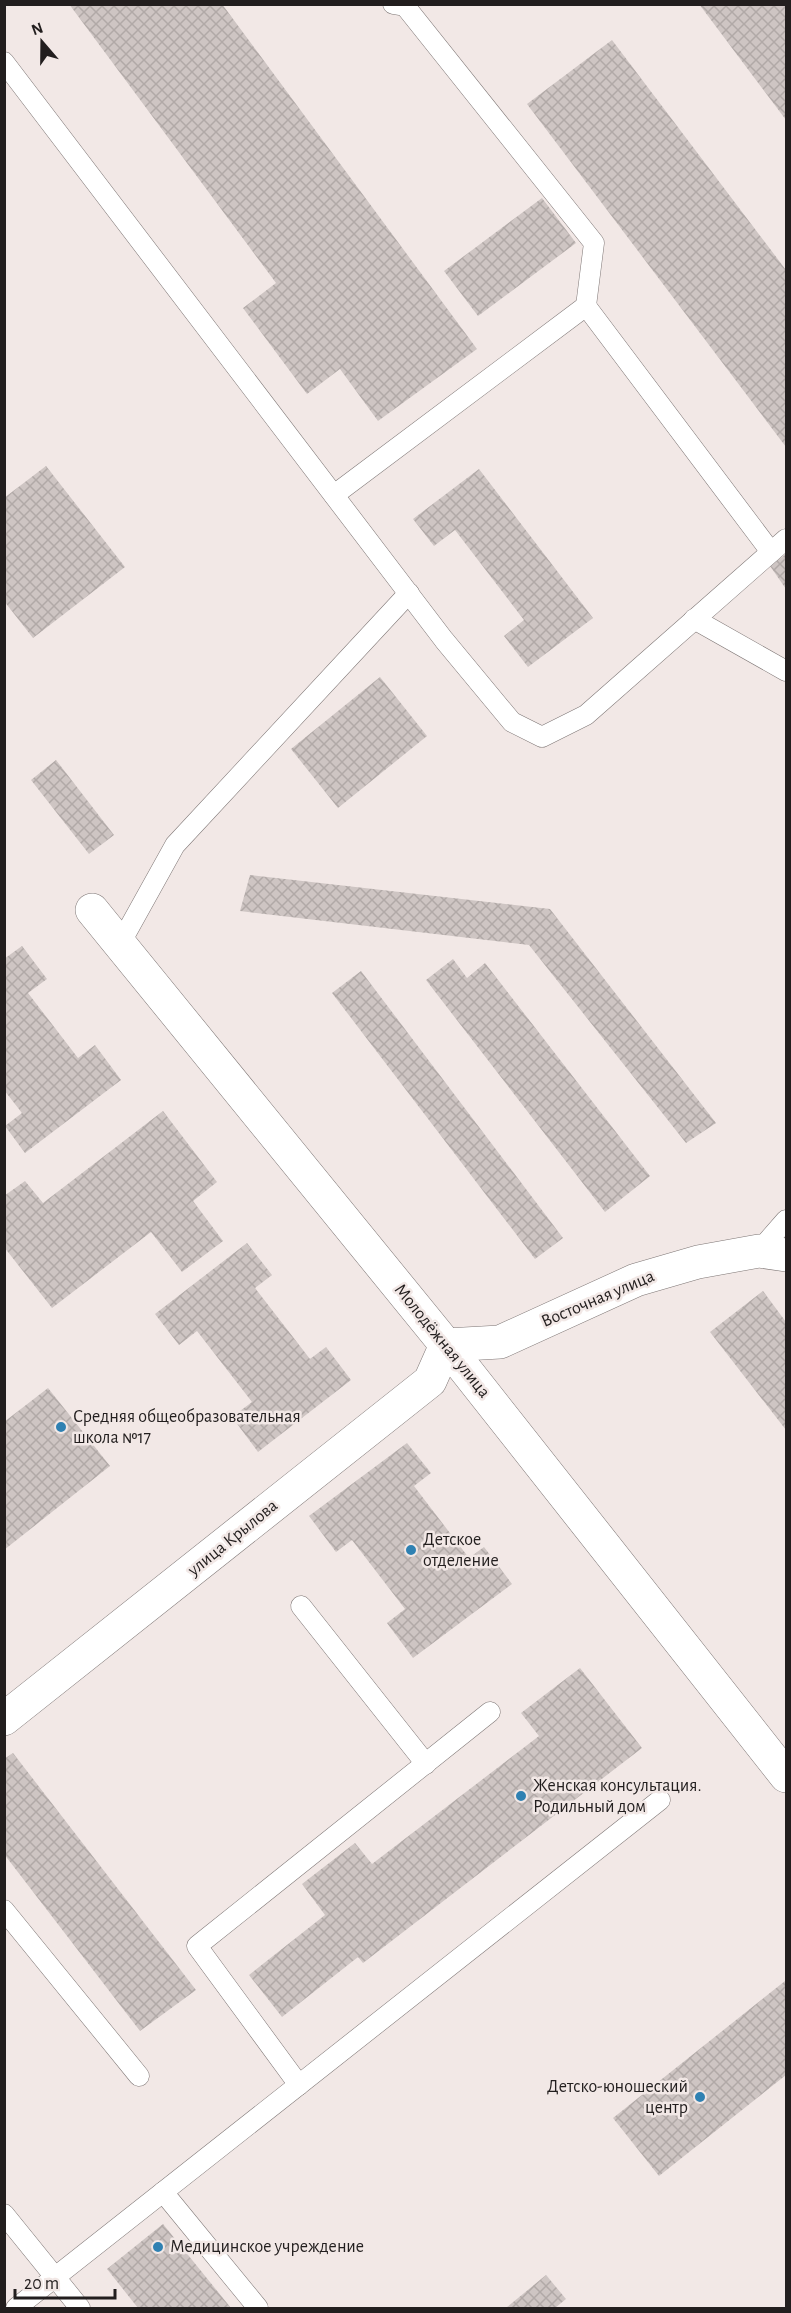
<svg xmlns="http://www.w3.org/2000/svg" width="791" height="2313" font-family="'Alegreya Sans',sans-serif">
  <defs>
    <pattern id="building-cross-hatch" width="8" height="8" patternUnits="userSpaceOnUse" patternTransform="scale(1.5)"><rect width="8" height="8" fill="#cec5c3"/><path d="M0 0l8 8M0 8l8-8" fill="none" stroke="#b1a9a7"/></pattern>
  </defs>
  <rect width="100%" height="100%" fill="#f2e8e6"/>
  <g fill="url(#building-cross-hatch)">
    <path d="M 69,4 L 222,4 L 477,349 L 378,421 L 340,369 L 307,394 L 243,308 L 276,283 Z"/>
    <path d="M 699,4 L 786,4 L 786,120 Z"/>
    <path d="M 612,40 L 786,270 L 786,447 L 527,104 Z"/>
    <path d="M 542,198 L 576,243 L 478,316 L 444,271 Z"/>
    <path d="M 46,466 L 125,567 L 33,638 L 4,601 L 4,498 Z"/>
    <path d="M 479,469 L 593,618 L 528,667 L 504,636 L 524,620 L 455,530 L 434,546 L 413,519 Z"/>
    <path d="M 786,554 L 786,589 L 770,566 Z"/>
    <path d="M 380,677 L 427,736 L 338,808 L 291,749 Z"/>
    <path d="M 56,760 L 114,835 L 89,854 L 31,780 Z"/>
    <path d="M 250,875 L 550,909 L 716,1123 L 686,1143 L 529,945 L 240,911 Z"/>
    <path d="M 22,946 L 47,979 L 28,993 L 78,1058 L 95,1045 L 121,1080 L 25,1153 L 5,1126 L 22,1113 L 4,1090 L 4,959 Z"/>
    <path d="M 453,959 L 467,978 L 485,963 L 650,1176 L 605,1212 L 426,980 Z"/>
    <path d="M 361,971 L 563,1238 L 535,1259 L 332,993 Z"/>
    <path d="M 163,1111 L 217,1182 L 193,1201 L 223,1241 L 182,1272 L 151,1232 L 52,1308 L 4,1247 L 4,1196 L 25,1181 L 43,1203 Z"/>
    <path d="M 247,1243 L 272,1275 L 255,1288 L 310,1359 L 326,1347 L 351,1380 L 258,1452 L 232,1417 L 252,1402 L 197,1331 L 179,1345 L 155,1314 Z"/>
    <path d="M 763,1291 L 786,1322 L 786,1430 L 710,1332 Z"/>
    <path d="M 48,1388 L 110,1466 L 4,1550 L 4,1422 Z"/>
    <path d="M 407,1443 L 431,1473 L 414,1486 L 469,1558 L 484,1547 L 512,1584 L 413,1658 L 387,1623 L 405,1609 L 352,1540 L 336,1552 L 309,1516 Z"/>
    <path d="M 580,1668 L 642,1748 L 363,1963 L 358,1957 L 282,2017 L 249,1975 L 325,1915 L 302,1884 L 355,1843 L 372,1864 L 539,1736 L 521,1713 Z"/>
    <path d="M 13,1753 L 196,1990 L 140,2031 L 4,1854 L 4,1759 Z"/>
    <path d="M 785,1981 L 786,2075 L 659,2176 L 613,2118 Z"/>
    <path d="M 163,2224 L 231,2308 L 138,2308 L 107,2269 Z"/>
    <path d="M 546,2275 L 566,2299 L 555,2308 L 506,2308 Z"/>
  </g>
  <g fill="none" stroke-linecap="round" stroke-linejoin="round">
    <g stroke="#7e7675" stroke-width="21">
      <g id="service">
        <path d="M 393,4 L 405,6 L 594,243 L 586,306"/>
        <path d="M 4,62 L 444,640 L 512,722 L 542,737 L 586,715 L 786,539"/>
        <path d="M 334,495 L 586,306 L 771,552"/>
        <path d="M 694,619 L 786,671"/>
        <path d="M 120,944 L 175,845 L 409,593"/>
        <path d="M 759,1251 L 786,1220"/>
        <path d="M 301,1606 L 426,1764"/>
        <path d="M 4,1910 L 139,2076"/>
        <path d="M 299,2085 L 197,1946 L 490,1712"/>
        <path d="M 163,2192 L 258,2308"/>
        <path d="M 4,2214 L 80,2308"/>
        <path d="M 16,2308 L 660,1800"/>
      </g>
    </g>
    <g stroke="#7e7675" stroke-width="34">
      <g id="minor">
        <path d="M 92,910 L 446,1345 L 786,1776"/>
        <path d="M 4,1719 L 430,1381 L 446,1345 L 500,1342 L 636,1280 L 698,1262 L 759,1251 L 786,1255"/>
      </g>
    </g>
    <use href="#service" stroke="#fff" stroke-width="20"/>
    <use href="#minor" stroke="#fff" stroke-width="33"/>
  </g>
  <g fill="#2f81b2" stroke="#f2e8e6" stroke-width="2">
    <circle cx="61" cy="1427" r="6"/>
    <circle cx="411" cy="1550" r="6"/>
    <circle cx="521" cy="1796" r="6"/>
    <circle cx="700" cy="2097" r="6"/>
    <circle cx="158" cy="2247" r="6"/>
  </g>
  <g text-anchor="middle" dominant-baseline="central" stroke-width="5" stroke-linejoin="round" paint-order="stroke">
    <g font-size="18" fill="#221e1e" stroke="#f2e8e6">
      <text transform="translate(598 1299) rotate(-23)">Восточная улица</text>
      <text transform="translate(442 1341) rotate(51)">Молодёжная улица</text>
      <text transform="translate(233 1538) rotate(-39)">улица Крылова</text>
    </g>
    <g font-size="18" fill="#221e1e" stroke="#f2e8e6" text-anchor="start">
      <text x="73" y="1417">Средняя общеобразовательная<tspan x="73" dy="21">школа №17</tspan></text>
      <text x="423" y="1540">Детское<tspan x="423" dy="21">отделение</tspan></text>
      <text x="533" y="1786">Женская консультация.<tspan x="533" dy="21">Родильный дом</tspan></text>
      <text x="688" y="2087" text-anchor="end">Детско-юношеский<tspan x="688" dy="21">центр</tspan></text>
      <text x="170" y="2247">Медицинское учреждение</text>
    </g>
  </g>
  <rect width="791" height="2313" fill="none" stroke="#221e1e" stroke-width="12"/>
  <g transform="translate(42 42) rotate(340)" stroke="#f2e8e6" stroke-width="4.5" paint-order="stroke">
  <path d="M0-4.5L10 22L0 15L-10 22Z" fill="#221e1e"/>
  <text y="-9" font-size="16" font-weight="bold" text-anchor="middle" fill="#221e1e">N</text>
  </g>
  <path d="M15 2289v9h100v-9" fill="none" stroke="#221e1e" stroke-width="3"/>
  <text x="24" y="2289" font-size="18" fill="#221e1e" stroke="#f2e8e6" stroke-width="4.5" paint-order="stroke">20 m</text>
</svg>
